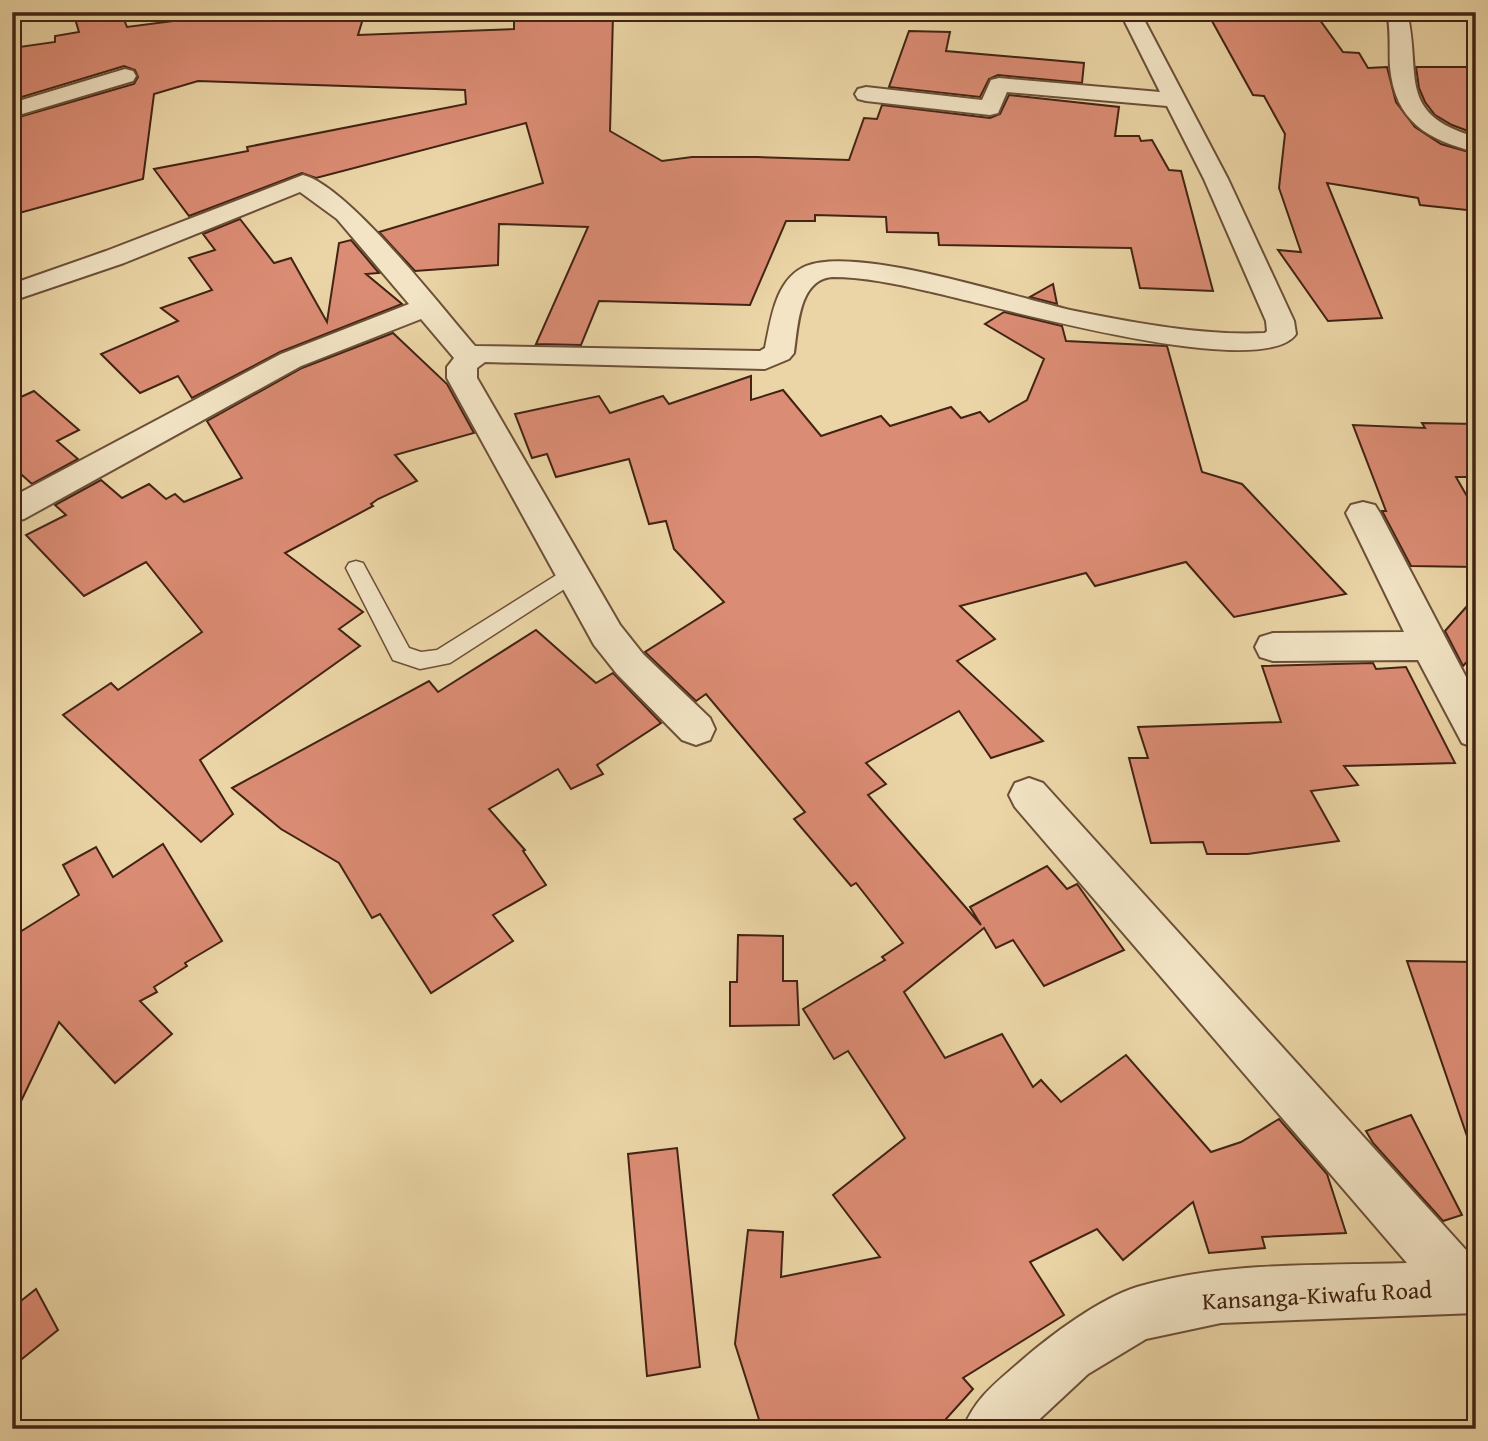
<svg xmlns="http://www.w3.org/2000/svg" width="1488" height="1441" font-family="'Gentium Book Plus',serif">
  <rect width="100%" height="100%" fill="#ebd5a6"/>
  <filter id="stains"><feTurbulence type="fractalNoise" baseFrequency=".00286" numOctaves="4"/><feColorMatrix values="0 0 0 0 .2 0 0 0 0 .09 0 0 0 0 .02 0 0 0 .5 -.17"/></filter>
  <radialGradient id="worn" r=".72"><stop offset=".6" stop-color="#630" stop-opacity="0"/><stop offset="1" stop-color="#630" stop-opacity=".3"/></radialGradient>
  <g fill="#db8c74" stroke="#422313" stroke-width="2">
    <path d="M 73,12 L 121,12 L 127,27 L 181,20 L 289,12 L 365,12 L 358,35 L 514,29 L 514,19 L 613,15 L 610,131 L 662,161 L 692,157 L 757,157 L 849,160 L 864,118 L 877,119 L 882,105 L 990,118 L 1000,114 L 1009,95 L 1119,107 L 1115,136 L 1139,136 L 1141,141 L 1152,140 L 1169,170 L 1181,171 L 1213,291 L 1140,288 L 1131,248 L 939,245 L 938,233 L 887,232 L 886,217 L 815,215 L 815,221 L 786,221 L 750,305 L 599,301 L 581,345 L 536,344 L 588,227 L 499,224 L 498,265 L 415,271 L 379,232 L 543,183 L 526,123 L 316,178 L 302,173 L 189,216 L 154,169 L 248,151 L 247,147 L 466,104 L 465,90 L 198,81 L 154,94 L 143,179 L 12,215 L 12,119 L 134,84 L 138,77 L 135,70 L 124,66 L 12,100 L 12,48 L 55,42 L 55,36 L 79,32 Z"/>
    <path d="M 1207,12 L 1301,13 L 1304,16 L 1317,16 L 1343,52 L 1359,53 L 1368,68 L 1387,67 L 1396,102 L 1415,127 L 1441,144 L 1476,154 L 1476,211 L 1420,205 L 1418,198 L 1327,183 L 1382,318 L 1328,321 L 1278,250 L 1301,252 L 1279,188 L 1285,134 L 1264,96 L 1253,95 Z"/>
    <path d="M 909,31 L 950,32 L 946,51 L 1084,63 L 1082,83 L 998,75 L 989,79 L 980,97 L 889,87 Z"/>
    <path d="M 1416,67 L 1476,67 L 1476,134 L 1452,125 L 1435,115 L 1425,102 L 1419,88 Z"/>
    <path d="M 240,219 L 274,263 L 291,258 L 327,322 L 339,243 L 351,240 L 379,273 L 366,274 L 402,304 L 280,352 L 192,398 L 178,376 L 140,393 L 101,354 L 178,321 L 161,308 L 212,290 L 189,258 L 215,250 L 203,234 Z"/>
    <path d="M 1053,284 L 1057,304 L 1030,297 Z"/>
    <path d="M 1004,312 L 1062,326 L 1066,341 L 1167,346 L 1202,472 L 1242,484 L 1346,594 L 1234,617 L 1186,562 L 1095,586 L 1086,573 L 960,606 L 995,639 L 957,661 L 1043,741 L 991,758 L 959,711 L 866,763 L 886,784 L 868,795 L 981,925 L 970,907 L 1047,866 L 1067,889 L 1077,884 L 1124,950 L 1044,986 L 1013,940 L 996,948 L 984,928 L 904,992 L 945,1058 L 1002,1034 L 1033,1087 L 1041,1080 L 1061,1102 L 1126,1055 L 1211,1152 L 1241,1142 L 1279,1119 L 1327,1174 L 1346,1233 L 1262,1237 L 1265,1248 L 1209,1253 L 1193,1202 L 1123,1260 L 1097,1229 L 1030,1262 L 1064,1315 L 963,1378 L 973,1389 L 937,1429 L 762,1429 L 735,1344 L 748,1230 L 783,1232 L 781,1277 L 880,1257 L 833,1195 L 905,1138 L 848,1051 L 834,1059 L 803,1009 L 885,960 L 882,957 L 903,943 L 856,883 L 851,886 L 794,819 L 805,812 L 706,694 L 696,701 L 645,652 L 724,602 L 674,549 L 666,521 L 649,524 L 629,459 L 556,477 L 547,454 L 532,458 L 515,414 L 599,396 L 610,413 L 663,396 L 669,404 L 751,376 L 751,400 L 783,390 L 821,436 L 881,416 L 890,426 L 951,407 L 961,418 L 980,412 L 989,422 L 1027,400 L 1044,359 L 985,324 Z"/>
    <path d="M 393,333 L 447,384 L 474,433 L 395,455 L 417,481 L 378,499 L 371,504 L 373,506 L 285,553 L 363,612 L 339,629 L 360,646 L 200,760 L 233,814 L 201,842 L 63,715 L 111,683 L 118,690 L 202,632 L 146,562 L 84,596 L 26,535 L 66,515 L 55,505 L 101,480 L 122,498 L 149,484 L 166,499 L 175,494 L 184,502 L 242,478 L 207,421 L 302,368 Z"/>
    <path d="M 34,391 L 79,430 L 57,441 L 78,459 L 32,484 L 12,466 L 12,401 Z"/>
    <path d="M 1422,423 L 1476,424 L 1476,477 L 1456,477 L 1476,512 L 1476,567 L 1411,566 L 1382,511 L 1386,511 L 1353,425 L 1425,428 Z"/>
    <path d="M 1476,596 L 1476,652 L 1463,666 L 1445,631 Z"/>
    <path d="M 536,630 L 596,683 L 613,673 L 661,723 L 597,765 L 603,774 L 571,789 L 558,769 L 489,809 L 525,850 L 523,851 L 546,885 L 493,915 L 513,941 L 431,993 L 380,914 L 372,918 L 339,863 L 281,829 L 232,788 L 429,681 L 438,692 Z"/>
    <path d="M 1373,663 L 1376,669 L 1406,667 L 1455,763 L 1344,766 L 1358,785 L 1311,791 L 1339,841 L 1248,854 L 1207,854 L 1203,842 L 1151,843 L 1129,758 L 1148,758 L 1138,727 L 1281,722 L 1262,666 Z"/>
    <path d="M 163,844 L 222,941 L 185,963 L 187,966 L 154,987 L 157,992 L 140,1001 L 172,1034 L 115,1083 L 59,1022 L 12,1120 L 12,937 L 79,895 L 63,865 L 96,847 L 113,877 Z"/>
    <path d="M 738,935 L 783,936 L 783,981 L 797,981 L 799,1025 L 730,1026 L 730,982 L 737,982 Z"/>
    <path d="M 1407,961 L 1476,962 L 1476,1141 L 1469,1142 Z"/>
    <path d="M 1411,1115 L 1462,1215 L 1443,1221 L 1373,1143 L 1366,1131 Z"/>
    <path d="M 677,1148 L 700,1367 L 647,1376 L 628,1154 Z"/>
    <path d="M 36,1289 L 58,1330 L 12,1367 L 12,1308 Z"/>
  </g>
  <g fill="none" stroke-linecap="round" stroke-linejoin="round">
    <g stroke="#6c5038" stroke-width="3">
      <path id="service" d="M 356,561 L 363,563 L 409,648 L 421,652 L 437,650 L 566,569 L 573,567 L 580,569 L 583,574 L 580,579 L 450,663 L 420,669 L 393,660 L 346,568 L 349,563 Z"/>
    </g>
    <g stroke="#6c5038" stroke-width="4">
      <g id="minor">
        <path d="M 1120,12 L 1140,12 L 1228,179 L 1294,321 L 1296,334 C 1262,384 985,303 927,291 C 896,284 864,277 832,277 C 798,280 798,328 794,353 L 789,359 L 765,369 L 485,362 L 477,368 L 477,378 L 620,625 L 643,654 L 710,718 L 715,729 L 710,740 L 696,745 L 682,740 L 617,674 L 594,645 L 447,378 L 447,367 L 454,358 L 421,319 L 301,366 L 24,519 L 12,522 L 12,497 L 281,354 L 409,304 L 337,219 L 300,192 L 124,263 L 12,301 L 12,284 L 106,251 L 303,175 C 348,186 441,307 475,346 L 760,351 L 765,348 C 771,320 775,279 806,266 C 858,245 1016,298 1075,311 C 1134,323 1205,336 1265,333 L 1267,331 L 1266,321 L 1204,179 L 1167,106 L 1007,92 L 998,113 L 990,115 L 866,101 L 858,99 L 855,94 L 858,89 L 866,87 L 982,100 L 991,80 L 999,78 L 1160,92 Z"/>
        <path d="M 1387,12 L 1407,12 C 1422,74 1395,114 1476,137 L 1476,152 C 1427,140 1395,121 1390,67 C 1389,49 1391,31 1387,12 Z"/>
        <path d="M 125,69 L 133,71 L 136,76 L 133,81 L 12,117 L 12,103 Z"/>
        <path d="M 1363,502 L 1375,505 L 1380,513 L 1476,696 L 1476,748 L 1462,743 L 1418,660 L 1273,661 L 1260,657 L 1255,647 L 1260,637 L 1273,633 L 1404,632 L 1346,513 L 1351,505 Z"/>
        <path d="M 1029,778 L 1043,783 L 1476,1261 L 1476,1313 L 1221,1323 L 1146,1339 L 1088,1374 L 1029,1429 L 963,1429 C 976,1397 996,1383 1021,1361 C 1051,1335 1099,1299 1137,1287 C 1224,1261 1318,1266 1407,1263 L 1015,807 L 1009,795 L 1015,783 Z"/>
      </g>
    </g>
    <use href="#service" fill="#f2e4c5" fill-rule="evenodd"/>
    <use href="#minor" fill="#f2e4c5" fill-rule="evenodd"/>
  </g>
  <g text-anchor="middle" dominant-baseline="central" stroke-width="5" stroke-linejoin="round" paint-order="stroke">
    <g font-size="24" fill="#422313" stroke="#f2e4c5">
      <text transform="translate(1317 1295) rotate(-3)">Kansanga-Kiwafu Road</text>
    </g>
  </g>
  <rect width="1488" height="1441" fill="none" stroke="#ebd5a6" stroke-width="42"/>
  <rect x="14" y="14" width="1460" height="1413" fill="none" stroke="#422313" stroke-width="3.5"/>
  <rect x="21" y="21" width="1446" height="1399" fill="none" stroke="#422313" stroke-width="2"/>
  <rect width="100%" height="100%" filter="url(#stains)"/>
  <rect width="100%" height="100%" fill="url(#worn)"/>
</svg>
